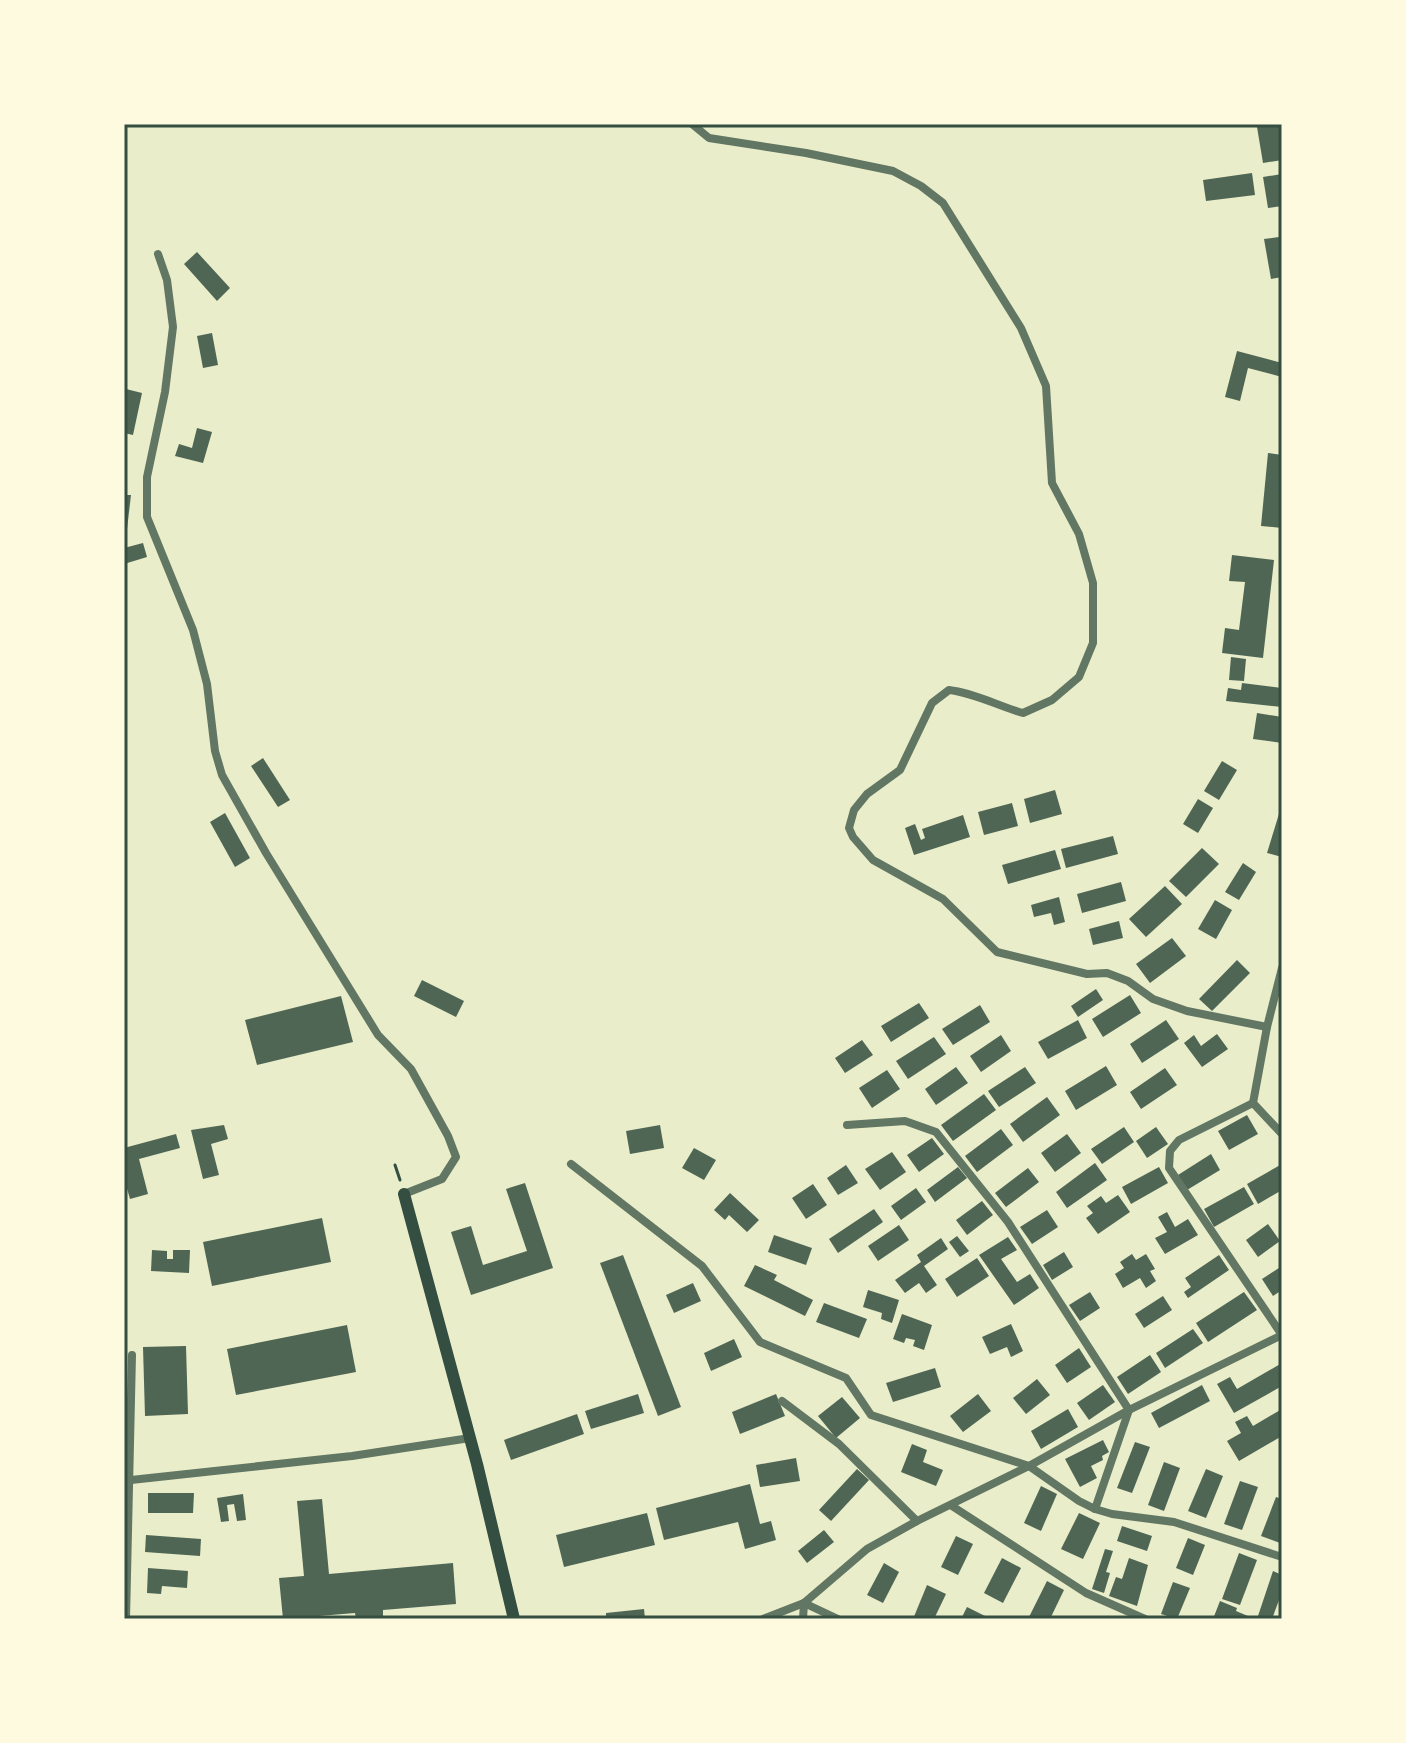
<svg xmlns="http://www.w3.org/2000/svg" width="1406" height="1743" font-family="'DejaVu Sans',sans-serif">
  <rect width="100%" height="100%" fill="#e9edc9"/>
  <g fill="#4f6655">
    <path d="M 1281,124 L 1282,160 L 1263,163 L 1257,127 Z"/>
    <path d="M 1252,173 L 1255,195 L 1206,201 L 1203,180 Z"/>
    <path d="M 1282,174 L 1282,206 L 1268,208 L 1263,177 Z"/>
    <path d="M 1279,237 L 1282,277 L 1271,279 L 1264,239 Z"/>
    <path d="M 197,252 L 230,288 L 217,301 L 184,264 Z"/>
    <path d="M 212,333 L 218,365 L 203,368 L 197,336 Z"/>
    <path d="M 1237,351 L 1282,363 L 1282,377 L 1248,368 L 1240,401 L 1225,397 Z"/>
    <path d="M 126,389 L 142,393 L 133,435 L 124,433 Z"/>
    <path d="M 197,428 L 212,432 L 203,463 L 175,456 L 179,444 L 192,448 Z"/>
    <path d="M 1268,453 L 1282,455 L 1282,528 L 1261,526 Z"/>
    <path d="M 124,495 L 131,495 L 127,529 L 124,529 Z"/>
    <path d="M 143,543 L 147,557 L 124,564 L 124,548 Z"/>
    <path d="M 1232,555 L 1274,560 L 1263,658 L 1222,653 L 1225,628 L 1239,630 L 1245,582 L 1229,581 Z"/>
    <path d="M 1231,657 L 1246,659 L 1244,681 L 1229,680 Z"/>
    <path d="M 1242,683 L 1282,688 L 1282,707 L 1226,701 L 1228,688 L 1241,690 Z"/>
    <path d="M 1257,713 L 1282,717 L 1282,743 L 1253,739 Z"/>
    <path d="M 263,758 L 290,800 L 278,807 L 251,766 Z"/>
    <path d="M 1222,761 L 1237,770 L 1219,800 L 1204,791 Z"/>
    <path d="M 1055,790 L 1062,814 L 1030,823 L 1024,799 Z"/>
    <path d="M 1198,799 L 1213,808 L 1198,833 L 1183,824 Z"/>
    <path d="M 1012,803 L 1018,826 L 984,835 L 978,812 Z"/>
    <path d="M 1282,804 L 1282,857 L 1267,853 Z"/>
    <path d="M 225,813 L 250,858 L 235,867 L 210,822 Z"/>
    <path d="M 963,815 L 970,837 L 914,855 L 905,828 L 915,824 L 921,840 L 925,838 L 922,829 Z"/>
    <path d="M 1113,836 L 1118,854 L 1066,868 L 1061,849 Z"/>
    <path d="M 1202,848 L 1219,864 L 1186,897 L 1169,881 Z"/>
    <path d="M 1055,850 L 1061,869 L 1008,884 L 1002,865 Z"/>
    <path d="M 1243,863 L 1256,872 L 1239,900 L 1225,892 Z"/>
    <path d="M 1121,882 L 1126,901 L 1082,913 L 1077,894 Z"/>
    <path d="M 1165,886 L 1182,904 L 1146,937 L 1129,919 Z"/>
    <path d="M 1059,897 L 1065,922 L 1054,925 L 1051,913 L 1034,917 L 1031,905 Z"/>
    <path d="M 1215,900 L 1232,910 L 1216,939 L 1198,929 Z"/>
    <path d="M 1119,921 L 1123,938 L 1093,945 L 1089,929 Z"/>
    <path d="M 1172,938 L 1186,956 L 1150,983 L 1136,964 Z"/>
    <path d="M 1237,960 L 1250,973 L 1212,1011 L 1199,999 Z"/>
    <path d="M 422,980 L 464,1001 L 456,1017 L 414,996 Z"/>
    <path d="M 1096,989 L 1103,1000 L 1078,1017 L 1071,1006 Z"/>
    <path d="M 1130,995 L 1141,1013 L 1103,1037 L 1092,1019 Z"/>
    <path d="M 341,996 L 353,1042 L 257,1065 L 245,1020 Z"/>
    <path d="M 919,1003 L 929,1018 L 891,1042 L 881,1026 Z"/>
    <path d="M 980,1005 L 990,1022 L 953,1045 L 942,1029 Z"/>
    <path d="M 1078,1020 L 1087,1038 L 1048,1059 L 1038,1042 Z"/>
    <path d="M 1166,1020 L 1179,1039 L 1142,1063 L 1130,1044 Z"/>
    <path d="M 1217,1034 L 1228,1049 L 1202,1067 L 1184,1043 L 1194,1035 L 1201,1046 Z"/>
    <path d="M 1001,1035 L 1011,1051 L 981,1072 L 970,1056 Z"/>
    <path d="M 934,1037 L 946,1054 L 908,1079 L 896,1061 Z"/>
    <path d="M 862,1040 L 873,1055 L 845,1073 L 835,1058 Z"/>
    <path d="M 1106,1066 L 1117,1085 L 1076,1110 L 1065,1091 Z"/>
    <path d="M 956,1067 L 968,1083 L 936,1105 L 925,1089 Z"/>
    <path d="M 1025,1067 L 1036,1083 L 999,1107 L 988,1091 Z"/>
    <path d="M 1165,1068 L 1177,1085 L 1141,1109 L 1130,1092 Z"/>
    <path d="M 887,1070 L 900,1089 L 872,1108 L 859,1088 Z"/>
    <path d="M 984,1094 L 996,1110 L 953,1141 L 941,1125 Z"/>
    <path d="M 1047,1097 L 1060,1115 L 1023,1142 L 1010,1124 Z"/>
    <path d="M 1247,1115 L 1258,1134 L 1229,1150 L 1218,1131 Z"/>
    <path d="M 224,1125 L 228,1139 L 211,1144 L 219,1175 L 203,1179 L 191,1130 Z"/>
    <path d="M 660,1125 L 664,1148 L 630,1154 L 626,1131 Z"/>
    <path d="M 1124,1127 L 1134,1142 L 1102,1164 L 1091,1149 Z"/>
    <path d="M 1156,1127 L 1168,1144 L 1147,1158 L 1136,1141 Z"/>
    <path d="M 1001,1129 L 1013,1145 L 977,1172 L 965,1156 Z"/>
    <path d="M 176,1134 L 180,1148 L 139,1159 L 148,1194 L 130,1199 L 124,1178 L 124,1148 Z"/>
    <path d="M 1067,1134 L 1081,1153 L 1055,1172 L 1041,1153 Z"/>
    <path d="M 932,1138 L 944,1154 L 919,1172 L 907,1155 Z"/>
    <path d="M 694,1148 L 716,1160 L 704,1180 L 682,1168 Z"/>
    <path d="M 892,1152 L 906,1172 L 880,1190 L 865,1169 Z"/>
    <path d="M 1211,1154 L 1220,1170 L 1187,1190 L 1178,1175 Z"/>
    <path d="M 1095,1163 L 1107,1180 L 1067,1208 L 1056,1192 Z"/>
    <path d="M 1282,1164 L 1282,1190 L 1258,1204 L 1247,1184 Z"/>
    <path d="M 846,1165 L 858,1183 L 838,1195 L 827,1178 Z"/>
    <path d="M 958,1167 L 967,1178 L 935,1202 L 927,1190 Z"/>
    <path d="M 1159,1167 L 1168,1183 L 1131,1204 L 1122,1187 Z"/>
    <path d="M 1028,1168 L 1039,1182 L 1006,1207 L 995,1193 Z"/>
    <path d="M 525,1183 L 553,1268 L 471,1295 L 451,1232 L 471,1226 L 483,1265 L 527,1251 L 506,1189 Z"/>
    <path d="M 813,1184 L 827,1205 L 806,1219 L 792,1198 Z"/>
    <path d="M 1244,1187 L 1254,1204 L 1214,1227 L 1204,1209 Z"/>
    <path d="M 916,1188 L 926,1202 L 901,1220 L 891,1206 Z"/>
    <path d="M 730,1193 L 759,1220 L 747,1232 L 729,1215 L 725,1220 L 714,1210 Z"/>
    <path d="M 1118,1195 L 1130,1212 L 1098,1234 L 1086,1218 L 1093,1213 L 1087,1206 L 1101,1196 L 1106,1203 Z"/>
    <path d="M 982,1201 L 993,1215 L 967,1235 L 956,1220 Z"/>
    <path d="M 874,1209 L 883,1222 L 838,1253 L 829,1239 Z"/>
    <path d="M 1047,1210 L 1058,1227 L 1032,1244 L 1020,1227 Z"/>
    <path d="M 1167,1212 L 1175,1227 L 1188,1219 L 1198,1235 L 1165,1254 L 1155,1238 L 1167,1232 L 1158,1217 Z"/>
    <path d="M 322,1218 L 331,1262 L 212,1286 L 203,1242 Z"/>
    <path d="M 1268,1224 L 1280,1241 L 1258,1257 L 1246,1240 Z"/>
    <path d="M 899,1225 L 909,1240 L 878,1261 L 868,1246 Z"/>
    <path d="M 774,1235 L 812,1248 L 806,1265 L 768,1252 Z"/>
    <path d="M 957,1236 L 969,1251 L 960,1257 L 949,1242 Z"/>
    <path d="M 1008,1237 L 1017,1250 L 1001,1259 L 1017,1282 L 1030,1274 L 1039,1288 L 1014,1305 L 979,1255 Z"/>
    <path d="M 941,1238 L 948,1249 L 924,1266 L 937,1285 L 926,1293 L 919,1283 L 905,1293 L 895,1280 L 921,1262 L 917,1255 Z"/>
    <path d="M 152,1250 L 167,1251 L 167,1259 L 173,1259 L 173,1250 L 190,1250 L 189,1273 L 151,1271 Z"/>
    <path d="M 1064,1252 L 1073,1267 L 1052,1280 L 1043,1265 Z"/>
    <path d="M 1132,1254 L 1136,1260 L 1146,1254 L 1155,1269 L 1150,1271 L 1156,1281 L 1146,1288 L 1140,1278 L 1123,1288 L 1115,1274 L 1124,1268 L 1120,1262 Z"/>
    <path d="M 623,1255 L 681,1407 L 658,1416 L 600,1263 Z"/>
    <path d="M 1219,1255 L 1229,1270 L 1188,1298 L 1184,1292 L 1191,1287 L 1185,1278 Z"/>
    <path d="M 977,1258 L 989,1276 L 957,1297 L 945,1279 Z"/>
    <path d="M 755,1265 L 777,1275 L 774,1280 L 813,1300 L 805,1316 L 744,1286 Z"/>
    <path d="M 1282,1266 L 1282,1290 L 1273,1296 L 1262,1279 Z"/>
    <path d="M 693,1283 L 701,1301 L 674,1313 L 666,1295 Z"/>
    <path d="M 868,1290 L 899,1300 L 892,1323 L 881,1319 L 882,1313 L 863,1307 Z"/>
    <path d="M 1090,1292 L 1100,1308 L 1080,1321 L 1069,1305 Z"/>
    <path d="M 1244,1292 L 1257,1310 L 1208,1342 L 1196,1323 Z"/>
    <path d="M 1163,1296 L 1172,1310 L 1144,1328 L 1135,1314 Z"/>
    <path d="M 824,1303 L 867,1319 L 859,1338 L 816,1322 Z"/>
    <path d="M 902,1314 L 932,1325 L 924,1350 L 913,1346 L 915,1340 L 906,1338 L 904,1343 L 893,1339 Z"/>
    <path d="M 1011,1324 L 1023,1351 L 1011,1357 L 1007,1347 L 990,1354 L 982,1337 Z"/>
    <path d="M 347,1325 L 356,1372 L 236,1395 L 227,1349 Z"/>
    <path d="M 1193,1329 L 1203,1343 L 1165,1368 L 1156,1353 Z"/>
    <path d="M 734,1339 L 742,1357 L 711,1371 L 704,1353 Z"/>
    <path d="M 186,1346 L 188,1414 L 145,1416 L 143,1347 Z"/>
    <path d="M 1079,1348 L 1091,1367 L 1067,1383 L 1055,1365 Z"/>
    <path d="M 1150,1355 L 1161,1372 L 1128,1394 L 1117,1377 Z"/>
    <path d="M 1282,1363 L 1282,1386 L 1234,1413 L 1217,1384 L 1230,1377 L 1237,1389 Z"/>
    <path d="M 935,1368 L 941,1387 L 893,1402 L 886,1383 Z"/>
    <path d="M 1037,1379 L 1050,1395 L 1026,1414 L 1013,1398 Z"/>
    <path d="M 1103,1385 L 1115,1402 L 1089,1420 L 1077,1403 Z"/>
    <path d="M 1202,1385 L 1210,1401 L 1159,1428 L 1151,1413 Z"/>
    <path d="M 638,1394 L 644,1413 L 591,1429 L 585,1411 Z"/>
    <path d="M 776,1394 L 785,1416 L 740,1434 L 732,1412 Z"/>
    <path d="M 978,1394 L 991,1411 L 963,1432 L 950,1416 Z"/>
    <path d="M 842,1397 L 860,1418 L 836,1438 L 818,1416 Z"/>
    <path d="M 1068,1409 L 1078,1427 L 1041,1449 L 1031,1431 Z"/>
    <path d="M 1282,1409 L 1282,1436 L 1239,1461 L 1227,1441 L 1241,1433 L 1235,1422 L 1247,1416 L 1253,1426 Z"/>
    <path d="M 577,1414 L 584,1434 L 511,1460 L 504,1440 Z"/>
    <path d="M 1103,1440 L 1109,1452 L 1102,1456 L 1103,1460 L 1091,1466 L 1097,1478 L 1080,1487 L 1065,1459 Z"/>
    <path d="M 1135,1442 L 1150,1447 L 1132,1493 L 1117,1488 Z"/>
    <path d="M 912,1444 L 927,1450 L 923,1462 L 943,1470 L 936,1486 L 901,1472 Z"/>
    <path d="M 796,1458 L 800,1481 L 760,1487 L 756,1465 Z"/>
    <path d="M 1164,1462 L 1180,1468 L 1164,1511 L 1148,1505 Z"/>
    <path d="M 857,1469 L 869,1480 L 831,1521 L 819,1510 Z"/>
    <path d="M 1206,1469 L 1223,1476 L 1206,1518 L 1188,1511 Z"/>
    <path d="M 1240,1481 L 1258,1487 L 1242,1530 L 1224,1524 Z"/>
    <path d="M 750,1484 L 760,1524 L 771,1521 L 776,1540 L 745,1549 L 738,1522 L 664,1540 L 656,1508 Z"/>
    <path d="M 1041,1486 L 1057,1494 L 1041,1531 L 1024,1523 Z"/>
    <path d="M 148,1493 L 194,1493 L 193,1513 L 148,1513 Z"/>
    <path d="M 243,1494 L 246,1520 L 237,1521 L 234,1504 L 227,1505 L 229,1521 L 221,1522 L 217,1498 Z"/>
    <path d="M 1276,1497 L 1282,1499 L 1280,1543 L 1261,1536 Z"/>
    <path d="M 322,1499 L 329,1574 L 453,1563 L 456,1604 L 383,1610 L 383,1619 L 356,1619 L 355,1613 L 283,1619 L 279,1578 L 304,1576 L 297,1501 Z"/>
    <path d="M 647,1513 L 655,1545 L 564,1567 L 556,1535 Z"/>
    <path d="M 1079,1513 L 1100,1523 L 1083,1559 L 1061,1549 Z"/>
    <path d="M 1122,1526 L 1152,1536 L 1147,1551 L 1117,1541 Z"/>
    <path d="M 824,1530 L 834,1542 L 807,1563 L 798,1551 Z"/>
    <path d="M 146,1535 L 201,1539 L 200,1556 L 145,1552 Z"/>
    <path d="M 956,1536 L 973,1544 L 958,1575 L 941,1567 Z"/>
    <path d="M 1188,1538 L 1205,1545 L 1193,1575 L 1176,1568 Z"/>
    <path d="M 1105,1549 L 1113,1551 L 1106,1572 L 1110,1573 L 1104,1593 L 1092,1589 Z"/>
    <path d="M 1239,1553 L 1257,1560 L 1240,1605 L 1222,1599 Z"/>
    <path d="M 1002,1558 L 1021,1568 L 1003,1603 L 984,1593 Z"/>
    <path d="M 1129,1558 L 1148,1565 L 1137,1606 L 1109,1596 L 1116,1577 L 1122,1579 Z"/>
    <path d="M 884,1563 L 899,1572 L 883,1603 L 867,1595 Z"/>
    <path d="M 148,1568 L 188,1571 L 187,1588 L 162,1586 L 161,1594 L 147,1593 Z"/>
    <path d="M 1273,1571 L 1282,1575 L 1282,1592 L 1272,1619 L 1257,1619 Z"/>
    <path d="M 1047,1581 L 1064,1590 L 1050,1619 L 1028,1619 Z"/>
    <path d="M 1173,1582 L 1190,1588 L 1177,1619 L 1161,1614 Z"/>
    <path d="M 927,1585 L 946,1594 L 934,1619 L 913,1619 Z"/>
    <path d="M 1220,1601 L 1237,1608 L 1236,1611 L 1255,1619 L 1213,1619 Z"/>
    <path d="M 967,1607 L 987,1617 L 986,1619 L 961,1619 Z"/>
    <path d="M 644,1609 L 645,1619 L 606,1619 L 606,1613 Z"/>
  </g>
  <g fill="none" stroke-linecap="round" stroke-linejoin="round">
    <path stroke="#344e41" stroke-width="3" d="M 395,1165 L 400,1180"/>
    <g stroke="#617663" stroke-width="8">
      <path d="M 692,124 L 709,138 L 806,153 L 893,171 L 921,186 L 943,203 L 1021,328 L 1046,386 L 1052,483 L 1079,534 L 1093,583 L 1093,643 L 1079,677 L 1052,700 L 1023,713 C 998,706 975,693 949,690 L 932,703 L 900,770 L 867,794 L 854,810 L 849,828 L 853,837 L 873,860 L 943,899 L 997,952 L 1087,974 L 1107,973 L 1128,981 L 1153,999 L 1187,1011 L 1267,1027"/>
      <path d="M 158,254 L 167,280 L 173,327 L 165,392 L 147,477 L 147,517 L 193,630 L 207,684 L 215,751 L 222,775 L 266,853 L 378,1035 L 411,1069 L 448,1136 L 456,1157 L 442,1179 L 404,1194"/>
      <path d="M 1282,968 L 1267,1027 L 1253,1103 L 1282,1134"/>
      <path d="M 1253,1103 L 1179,1140 L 1170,1151 L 1169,1168 L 1282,1335"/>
      <path d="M 847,1125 L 905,1121 L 936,1132 L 1008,1222 L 1129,1410 L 1095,1509"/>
      <path d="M 571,1164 L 702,1266 L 760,1342 L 846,1378 L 871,1415 L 1029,1466 L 1079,1501 L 1095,1509 L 1112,1514 L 1174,1522 L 1282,1557"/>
      <path d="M 782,1401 L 839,1444 L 917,1521"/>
      <path d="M 131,1480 L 352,1456 L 470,1438"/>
      <path d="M 952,1506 L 1086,1593 L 1145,1619"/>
      <path d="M 126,1619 L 132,1355"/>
      <path d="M 763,1619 L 804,1603 L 867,1549 L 917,1521 L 1029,1466 L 1129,1410 L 1282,1335"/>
      <path d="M 803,1619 L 804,1603 L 838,1619"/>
    </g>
    <path stroke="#344e41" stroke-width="12" d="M 404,1194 L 477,1464 L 514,1619"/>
  </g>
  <rect width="1406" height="1743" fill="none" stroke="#fefae0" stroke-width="252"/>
  <rect x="126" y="126" width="1154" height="1491" fill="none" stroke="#344e41" stroke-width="3"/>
</svg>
